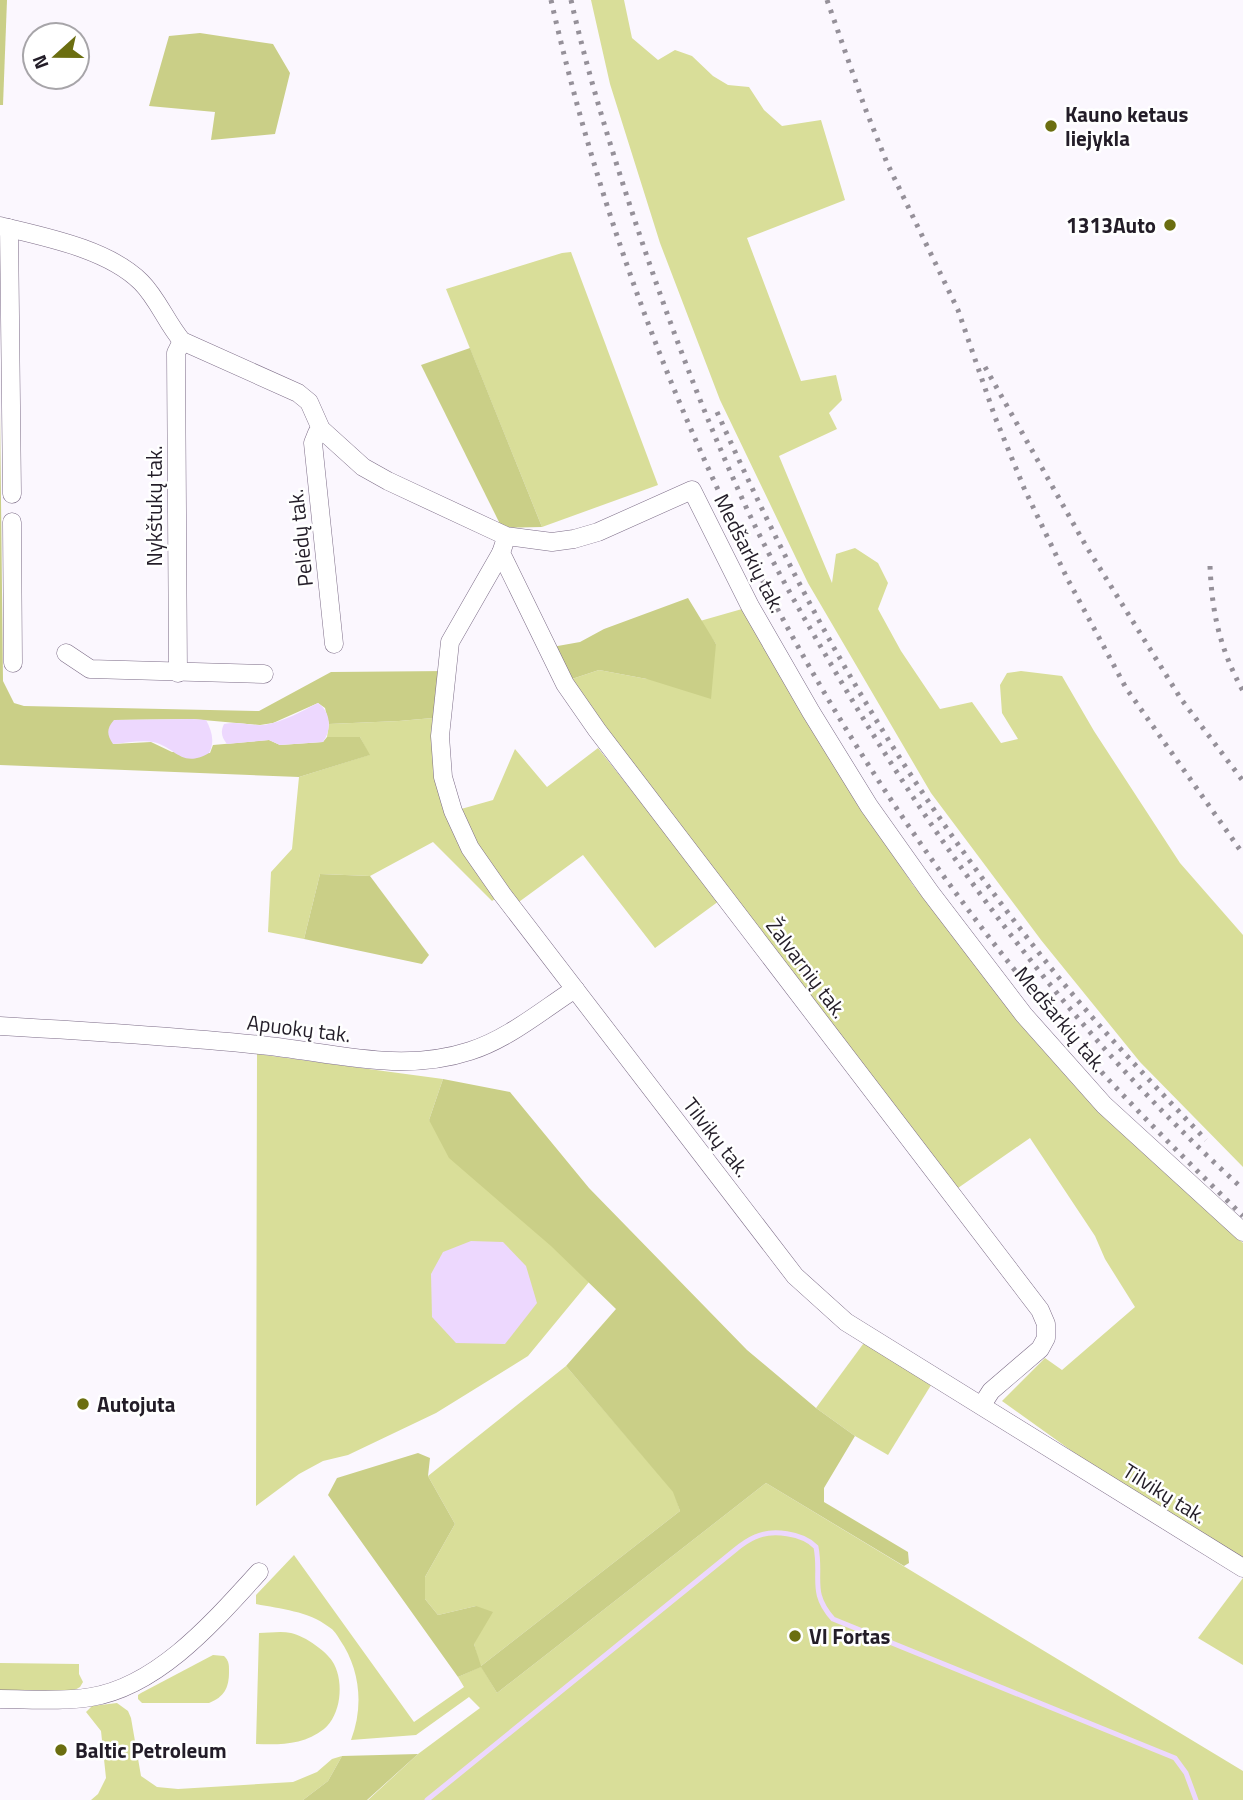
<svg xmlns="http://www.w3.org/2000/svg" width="1243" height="1800" font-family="'Titillium Web',sans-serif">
  <rect width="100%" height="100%" fill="#fbf7fe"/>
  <g fill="#d9de99">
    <path d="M 591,0 L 624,0 L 632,38 L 658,60 L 675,50 L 692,56 L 713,76 L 728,85 L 749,87 L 764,110 L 782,126 L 821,120 L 845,200 L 747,238 L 801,381 L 836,375 L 842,400 L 829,413 L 837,429 L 779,456 L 832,583 L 836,554 L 855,548 L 878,563 L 888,583 L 878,609 L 901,651 L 940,709 L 972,702 L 1001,743 L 1018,739 L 1002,713 L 1000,685 L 1007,673 L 1021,671 L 1062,676 L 1094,731 L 1180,863 L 1243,935 L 1243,1167 L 1140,1062 L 1041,940 L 931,793 L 808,583 L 720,400 L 660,243 L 610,84 Z"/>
    <path d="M 571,252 L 658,485 L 542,527 L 446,289 L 562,253 Z"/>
    <path d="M 742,609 L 817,739 L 913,885 L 1036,1040 L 1111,1122 L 1243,1243 L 1243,1568 L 1189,1535 L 1002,1401 L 1045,1358 L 1062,1370 L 1135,1307 L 1105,1259 L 1095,1236 L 1030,1138 L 958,1188 L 597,730 L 569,680 L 599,670 L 647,679 L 716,644 L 700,621 Z"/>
    <path d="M 444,717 L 454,811 L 493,800 L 515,749 L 547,787 L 598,748 L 719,901 L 655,948 L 583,855 L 512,907 L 502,894 L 492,901 L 433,842 L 370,876 L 320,874 L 304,939 L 268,932 L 271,872 L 292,849 L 299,777 L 369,755 L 360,737 L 327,737 L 329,724 L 399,721 Z"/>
    <path d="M 257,1054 L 443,1079 L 429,1120 L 589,1282 L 528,1356 L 436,1413 L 348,1455 L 323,1461 L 299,1474 L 256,1506 Z"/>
    <path d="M 869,1336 L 936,1377 L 888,1455 L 855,1436 L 816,1408 Z"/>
    <path d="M 566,1366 L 674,1492 L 680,1511 L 481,1666 L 497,1693 L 766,1483 L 1243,1771 L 1243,1800 L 368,1800 L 418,1754 L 480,1708 L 469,1697 L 416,1735 L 351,1740 C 364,1706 360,1669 340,1640 C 337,1635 334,1630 329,1627 C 308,1611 281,1609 256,1604 L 256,1595 L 294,1555 L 414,1722 L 464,1687 L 458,1677 L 480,1667 L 474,1644 L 476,1606 L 438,1615 L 425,1599 L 425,1577 L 455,1524 L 428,1476 Z"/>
    <path d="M 1243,1578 L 1243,1665 L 1198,1638 Z"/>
    <path d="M 259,1633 C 269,1633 281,1631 291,1633 C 305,1636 328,1652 334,1664 C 344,1683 341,1715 324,1729 C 304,1745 280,1745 256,1744 Z"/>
    <path d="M 213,1655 L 224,1656 C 229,1661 229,1664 229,1672 C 229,1688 224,1697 209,1703 L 142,1703 L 138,1699 L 138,1695 L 141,1693 Z"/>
    <path d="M 0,1663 L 79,1664 L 79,1674 L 83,1682 L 80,1687 L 73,1691 L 0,1690 Z"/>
    <path d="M 117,1703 L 128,1711 L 131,1718 L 141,1776 L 157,1787 L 178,1789 L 293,1782 L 317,1772 L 332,1759 L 342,1756 L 328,1781 L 303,1800 L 91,1800 L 98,1794 L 106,1778 L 101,1731 L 86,1712 L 92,1706 Z"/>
  </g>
  <g fill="#cacf87">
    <path d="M 0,0 L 7,0 L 3,105 L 0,105 Z"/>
    <path d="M 200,33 L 273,44 L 290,73 L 275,134 L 211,140 L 215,112 L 149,106 L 169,36 Z"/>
    <path d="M 470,348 L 542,527 L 502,528 L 421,365 Z"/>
    <path d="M 0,409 L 3,681 L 14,703 L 24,706 L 259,711 L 331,672 L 448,671 L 444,717 L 399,721 L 329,724 L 325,708 L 318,703 L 273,723 L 260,725 L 192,719 L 114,720 L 113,744 L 151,742 L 172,752 L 210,753 L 213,745 L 269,740 L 280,745 L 323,742 L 327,737 L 360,737 L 370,755 L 299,777 L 0,765 Z"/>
    <path d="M 688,598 L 716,644 L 711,699 L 647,679 L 599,670 L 569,680 L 552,647 L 580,642 L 604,629 Z"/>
    <path d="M 320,874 L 370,876 L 429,955 L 422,964 L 304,939 Z"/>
    <path d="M 443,1079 L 510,1092 L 589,1188 L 747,1350 L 816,1408 L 855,1436 L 824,1488 L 824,1502 L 908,1552 L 909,1563 L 904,1566 L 766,1483 L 497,1693 L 481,1667 L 458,1677 L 328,1495 L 337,1478 L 418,1453 L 430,1458 L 428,1476 L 455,1524 L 425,1577 L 425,1599 L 438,1615 L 476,1606 L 493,1612 L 474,1644 L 481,1666 L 680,1511 L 673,1492 L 566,1366 L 616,1309 L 551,1246 L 449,1158 L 429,1120 Z"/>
    <path d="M 418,1754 L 367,1800 L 303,1800 L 328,1781 L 342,1756 Z"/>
  </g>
  <g fill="#edd8fe">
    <path d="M 318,703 C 331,712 332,730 323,742 L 280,745 L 269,740 L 227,744 C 222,738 220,732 224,724 C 237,721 251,726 264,725 C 283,722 302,711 318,703 Z"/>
    <path d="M 192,719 L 206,720 C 212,731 215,742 209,753 C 181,769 176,747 153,742 C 141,740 126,743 113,744 C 107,735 106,729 114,720 Z"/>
    <path d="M 471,1241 L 503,1242 L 526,1266 L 537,1303 L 505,1344 L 456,1343 L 432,1317 L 431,1274 L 443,1252 Z"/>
  </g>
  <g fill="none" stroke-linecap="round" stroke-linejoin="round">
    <path stroke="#edd8fe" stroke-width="5" d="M 427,1800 L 735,1550 C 741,1545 748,1540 755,1537 C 772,1529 803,1533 816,1547 C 822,1578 809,1592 833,1619 L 1175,1758 L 1186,1773 L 1196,1800"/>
    <g stroke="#7c6c87" stroke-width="19">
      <g id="street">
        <path d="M 0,226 C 45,237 108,249 141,282 C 158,299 166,322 182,341 L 298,393 L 309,402 L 321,429 L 363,467 L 388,481 L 506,536 L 552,542 L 574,539 L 598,532 L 692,490 L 750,606 L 811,712 L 869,806 L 930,892 L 1024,1015 L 1104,1105 L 1243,1232"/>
        <path d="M 9,228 L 12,494"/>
        <path d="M 321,429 L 317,433 L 313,443 L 334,644"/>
        <path d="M 12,522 L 13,663"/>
        <path d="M 504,544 L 501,553 L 565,684 L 597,730 L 1040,1310 L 1046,1324 L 1046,1338 L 1040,1349 L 991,1391 L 982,1405"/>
        <path d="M 501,553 L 450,642 L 440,736 L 443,777 L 453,811 L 470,848 L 502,894 L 795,1276 L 846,1322 L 1243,1568"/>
        <path d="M 66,653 L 90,669 L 264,674"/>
        <path d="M 178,673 L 176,353 L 182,341"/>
        <path d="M 0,1026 C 87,1031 173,1036 260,1045 C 331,1052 400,1074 470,1051 C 508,1039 541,1011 575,989"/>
        <path d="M 0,1699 C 30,1699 61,1702 91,1697 C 159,1686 215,1620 259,1572"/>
      </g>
    </g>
    <use href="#street" stroke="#fff" stroke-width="18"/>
    <g stroke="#959099" stroke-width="5" stroke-dasharray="3.5 7" stroke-linecap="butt">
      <path d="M 551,0 C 637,379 812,735 1065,1031 C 1121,1096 1182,1156 1243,1216"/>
      <path d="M 571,0 C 588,75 611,148 635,221 C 665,311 698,400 737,487 C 764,549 798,608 832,666 C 943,857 1078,1040 1243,1189"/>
      <path d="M 827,0 L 865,108 L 887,163 L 958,310 L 995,417 L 1024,488 L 1067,578 L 1126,688 L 1243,854"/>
      <path d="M 985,367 L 1086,546 L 1181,699 L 1243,781"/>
      <path d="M 717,412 C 762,512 810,610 866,703 C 920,794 982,881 1047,963 C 1096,1025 1152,1083 1206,1140"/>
      <path d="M 1210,566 C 1212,614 1220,649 1243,691"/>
    </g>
  </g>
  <g fill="#6b6e10" stroke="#fff" stroke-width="2.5">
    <circle cx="1051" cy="126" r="7"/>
    <circle cx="1170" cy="225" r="7"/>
    <circle cx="83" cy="1404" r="7"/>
    <circle cx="795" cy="1636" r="7"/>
    <circle cx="61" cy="1750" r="7"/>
  </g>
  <g text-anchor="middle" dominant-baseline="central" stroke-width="5" stroke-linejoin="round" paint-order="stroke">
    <g font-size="21" font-weight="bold" fill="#231d28" stroke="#fff" text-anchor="start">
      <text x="1065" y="114">Kauno ketaus<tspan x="1065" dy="24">liejykla</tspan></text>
      <text x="1156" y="225" text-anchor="end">1313Auto</text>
      <text x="97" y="1404">Autojuta</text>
      <text x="809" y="1636">VI Fortas</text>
      <text x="75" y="1750">Baltic Petroleum</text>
    </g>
    <g font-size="21" fill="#231d28" stroke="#fff">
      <text transform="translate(154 506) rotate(-90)">Nykštukų tak.</text>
      <text transform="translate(300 538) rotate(-96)">Pelėdų tak.</text>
      <text transform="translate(750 553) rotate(63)">Medšarkių tak.</text>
      <text transform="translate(807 968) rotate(53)">Žalvarnių tak.</text>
      <text transform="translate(1061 1019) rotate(50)">Medšarkių tak.</text>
      <text transform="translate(299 1028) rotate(7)">Apuokų tak.</text>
      <text transform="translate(717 1137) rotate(52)">Tilvikų tak.</text>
      <text transform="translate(1165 1493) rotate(32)">Tilvikų tak.</text>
    </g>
  </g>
  <g transform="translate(56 56) rotate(249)"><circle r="33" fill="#ffffff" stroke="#a7a5a9" stroke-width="2"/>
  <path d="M0-5L12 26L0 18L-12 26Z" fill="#6b6e10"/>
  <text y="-10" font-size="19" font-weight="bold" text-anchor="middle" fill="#231d28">N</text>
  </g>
</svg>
